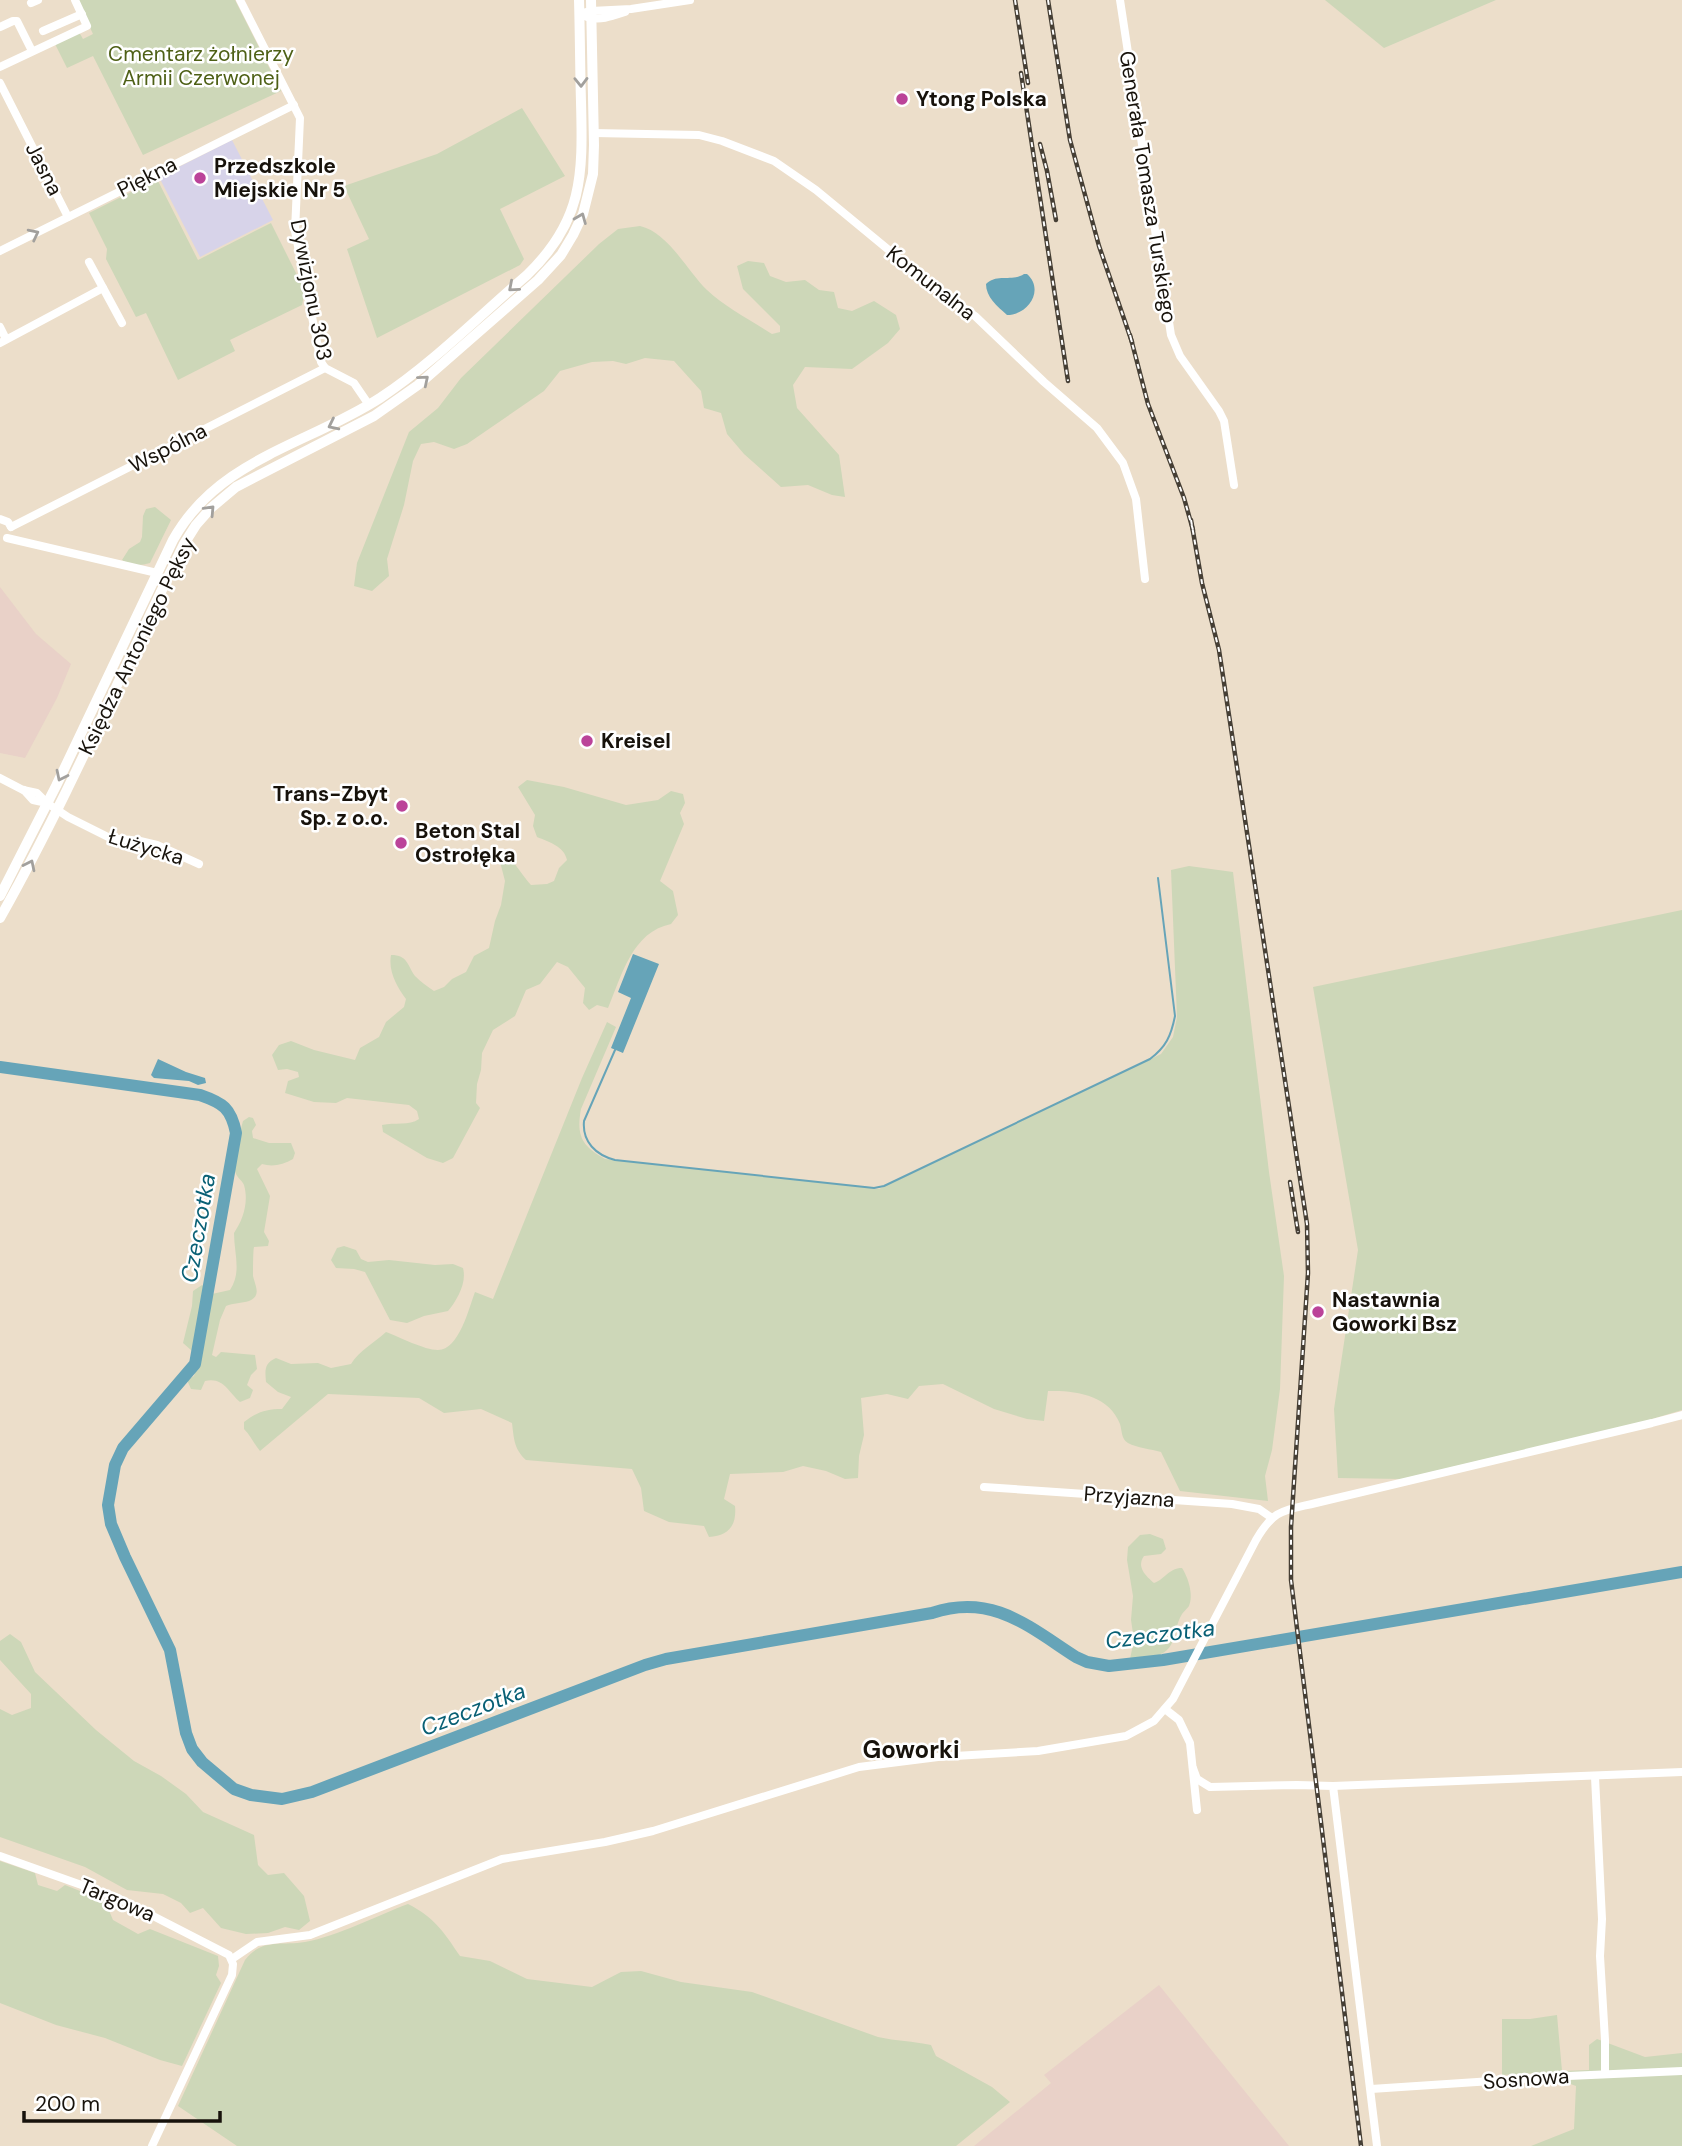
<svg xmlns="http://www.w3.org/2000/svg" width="1682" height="2146" font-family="'DM Sans',sans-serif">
  <rect width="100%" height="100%" fill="#ecdeca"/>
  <g fill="#e9d1c8">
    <path d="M 0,587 L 36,634 L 71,664 L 57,698 L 25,758 L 0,753 Z"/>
    <path d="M 1159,1985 L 1289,2146 L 974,2146 L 1051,2083 L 1044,2075 Z"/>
  </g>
  <path fill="#d7d3e9" d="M 232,140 L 273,220 L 200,257 L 159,177 Z"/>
  <g fill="#cdd7b8">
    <path d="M 77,0 L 235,0 L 281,91 L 143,155 L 93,56 L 67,68 L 55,44 L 79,32 L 83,39 L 93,34 Z"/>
    <path d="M 1325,0 L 1496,0 L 1384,48 Z"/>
    <path d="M 522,108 L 565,176 L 500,209 L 524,259 L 520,265 L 377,338 L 347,249 L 369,239 L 344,186 L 437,154 Z"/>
    <path d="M 157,179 L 198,260 L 271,223 L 305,291 L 302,305 L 230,340 L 235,351 L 178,380 L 146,313 L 136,317 L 106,259 L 107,249 L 89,213 Z"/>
    <path d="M 640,226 C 668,232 688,272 707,290 C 725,307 752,321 772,334 L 780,332 L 780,326 L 743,289 L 737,266 L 748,261 L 764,263 L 770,276 L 786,282 L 805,280 L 819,290 L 834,292 L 838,308 L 852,311 L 874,301 L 896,315 L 900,329 L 888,343 L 852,369 L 805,367 L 793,385 L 797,408 L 839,455 L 845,497 L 832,495 L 808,485 L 781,487 L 744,454 L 727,434 L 721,413 L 704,408 L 701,391 L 674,361 L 645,358 L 626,364 L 613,361 L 592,362 L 560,371 L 544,391 L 467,444 L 454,449 L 434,442 L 421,444 L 413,461 L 404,505 L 387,559 L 389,576 L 372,591 L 354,586 L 357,563 L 409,432 L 438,408 L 461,378 L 599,244 L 618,229 Z"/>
    <path d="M 155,507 L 171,520 L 150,563 C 140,566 131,566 122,560 L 129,549 L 140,542 L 142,537 L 143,516 L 146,509 Z"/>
    <path d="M 527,780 L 564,787 L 626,805 L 658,800 L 671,791 L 683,794 L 685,803 L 680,813 L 684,824 L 660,881 L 673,891 L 678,915 L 671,924 C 632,932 622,975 608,1008 L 597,1005 L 589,1010 L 583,1003 L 585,988 L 568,967 L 557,962 L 540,984 L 526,990 L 515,1016 L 493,1030 L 482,1053 L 481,1070 L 477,1084 L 476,1103 L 480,1108 L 453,1158 L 443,1163 L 427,1158 L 383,1132 L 382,1125 C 395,1122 409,1126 419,1119 L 417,1111 L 409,1105 L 347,1098 L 336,1103 L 314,1102 L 285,1093 L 288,1081 L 299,1077 L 298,1072 L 287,1069 L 278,1070 L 272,1055 L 279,1045 L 291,1041 L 314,1050 L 355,1060 L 360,1048 L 379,1037 L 386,1022 L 404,1007 L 406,999 C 397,987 388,971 391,955 C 408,955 407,965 415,976 C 421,982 427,986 434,991 L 444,987 L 452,979 L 466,972 L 474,956 L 489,948 L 495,921 L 501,905 L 505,881 L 499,858 L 501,849 C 511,856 521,874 531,885 L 547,884 L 554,881 L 559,868 L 567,860 C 564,846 549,842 537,837 L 533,826 L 535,815 L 518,787 Z"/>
    <path d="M 1189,866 L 1233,872 L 1269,1172 L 1284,1276 L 1280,1389 L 1272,1450 L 1265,1476 L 1268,1501 L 1180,1491 L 1161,1452 C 1151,1449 1137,1448 1128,1443 C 1121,1439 1122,1430 1120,1424 C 1109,1395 1075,1390 1048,1391 L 1044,1421 L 1027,1419 L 994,1409 L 943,1384 L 919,1386 L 908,1399 L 887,1394 L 861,1398 L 864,1435 L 859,1456 L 858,1478 L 845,1479 L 826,1471 L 803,1466 L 783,1472 L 730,1474 L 724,1499 L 735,1506 C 737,1526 728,1536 709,1537 L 704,1526 L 669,1522 L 644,1511 L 641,1488 L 632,1469 L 526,1460 C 514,1449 514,1439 512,1423 L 481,1409 L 444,1413 L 419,1398 L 328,1394 L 260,1451 C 254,1444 251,1436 244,1429 L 244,1422 C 257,1412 266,1409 282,1409 L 291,1397 L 278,1392 L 266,1382 C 265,1371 264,1363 276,1358 L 291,1364 L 318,1363 L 331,1368 L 351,1364 C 359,1351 374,1343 386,1332 C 400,1337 424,1350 438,1350 C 459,1350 469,1308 475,1292 L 493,1299 L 582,1078 L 607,1022 L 616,1027 L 581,1109 C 576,1136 582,1146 605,1159 L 879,1189 L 1161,1054 L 1173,1037 L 1177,1017 L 1171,870 Z"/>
    <path d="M 1682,910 L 1682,1410 L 1642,1422 L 1402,1479 L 1338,1478 L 1334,1409 L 1358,1250 L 1313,987 Z"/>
    <path d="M 249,1117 L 253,1118 L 256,1125 L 252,1131 L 253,1138 L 269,1143 L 291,1143 L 295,1153 L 293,1159 C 283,1165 272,1167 262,1164 L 257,1169 L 270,1196 L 264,1232 L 269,1241 L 268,1246 L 254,1247 C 253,1250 253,1273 253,1276 C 255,1285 262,1296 249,1301 C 242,1303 233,1303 226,1306 L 220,1320 L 212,1355 L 216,1357 L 221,1352 L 255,1355 L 257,1369 L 251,1375 L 247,1385 L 253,1390 L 250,1398 L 240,1402 C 228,1392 224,1377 205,1381 L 201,1390 L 191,1389 L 187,1380 L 194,1376 L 200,1358 L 183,1343 L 192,1306 L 193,1291 L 202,1285 L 212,1294 L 230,1290 C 242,1272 234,1254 234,1233 C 243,1220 249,1202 244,1185 C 242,1180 236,1177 235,1171 C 232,1160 240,1133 243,1121 Z"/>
    <path d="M 344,1246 L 356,1250 L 361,1259 L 368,1262 L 389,1260 L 435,1265 L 453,1264 L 463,1268 C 467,1283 457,1300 448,1311 L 424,1316 L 407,1323 L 390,1320 L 365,1272 L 354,1269 L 336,1268 L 331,1260 L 337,1248 Z"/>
    <path d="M 1150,1534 L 1163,1539 L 1166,1549 L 1161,1554 L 1144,1556 C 1136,1567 1146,1576 1154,1583 C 1165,1579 1169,1568 1182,1568 C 1188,1577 1194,1595 1189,1606 C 1187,1609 1184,1611 1182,1614 C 1171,1633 1179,1651 1152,1657 C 1144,1658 1138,1660 1130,1659 L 1134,1640 L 1131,1620 L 1133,1596 L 1127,1560 L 1128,1547 L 1140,1535 Z"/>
    <path d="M 10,1634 L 21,1642 L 35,1672 L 96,1730 L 134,1761 L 161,1776 L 186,1794 L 203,1812 L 254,1835 L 258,1865 L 268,1875 L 284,1873 L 304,1896 L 310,1921 L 299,1930 L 285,1927 L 268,1933 L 246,1934 L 221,1928 L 203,1908 L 190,1913 L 181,1903 L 163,1894 L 127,1890 L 85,1867 L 0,1837 L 0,1709 L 12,1715 L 31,1708 L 31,1694 L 0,1660 L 0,1641 Z"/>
    <path d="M 0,1861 L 35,1873 L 38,1885 L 57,1891 L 65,1885 L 105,1901 L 113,1920 L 138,1934 L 150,1929 L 218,1956 L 219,1966 L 216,1975 L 221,1983 L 182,2066 L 160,2060 L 105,2038 L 56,2025 L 0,2003 Z"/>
    <path d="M 408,1904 C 435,1918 443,1931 460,1956 L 490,1961 L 527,1979 L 592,1987 L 621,1972 L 641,1971 L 681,1982 L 752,1992 L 878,2037 C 896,2041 913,2041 931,2045 L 936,2056 L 992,2087 L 1010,2102 L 956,2146 L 237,2146 L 178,2106 L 245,1960 C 262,1938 280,1946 305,1942 C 338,1936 376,1916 408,1904 Z"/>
    <path d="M 1557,2015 L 1562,2071 L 1589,2070 L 1589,2045 L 1597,2039 L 1645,2057 L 1682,2053 L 1682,2146 L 1531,2146 L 1574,2129 L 1576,2086 L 1541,2073 L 1502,2075 L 1502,2019 L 1530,2019 Z"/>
  </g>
  <g fill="#66a4b8">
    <path d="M 1024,274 L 1027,274 C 1045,290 1028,315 1007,315 C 997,306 986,297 986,284 C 997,273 1012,282 1024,274 Z"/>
    <path d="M 633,954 L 659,964 L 623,1053 L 611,1048 L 631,998 L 618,992 Z"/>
    <path d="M 158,1059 L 186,1072 L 205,1078 L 206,1083 L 198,1085 L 189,1081 L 154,1078 L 151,1075 Z"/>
  </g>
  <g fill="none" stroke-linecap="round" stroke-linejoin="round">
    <path stroke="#66a4b8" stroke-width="2" d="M 615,1050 L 584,1121 C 582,1142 596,1155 615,1160 L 874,1188 L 884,1186 L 1150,1059 C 1166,1047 1171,1036 1175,1016 L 1158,878"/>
    <path stroke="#66a4b8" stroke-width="12" d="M 0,1067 L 200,1095 C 223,1103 231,1108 236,1133 L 195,1364 L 123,1448 L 115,1465 L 108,1505 L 111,1524 L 125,1557 L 170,1650 L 186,1733 L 192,1749 L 202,1762 L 234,1789 L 251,1795 L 282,1799 L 312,1792 L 645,1665 L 666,1659 L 932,1613 C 992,1593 1028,1626 1076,1657 L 1087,1662 L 1109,1666 L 1163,1660 L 1682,1572"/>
    <g stroke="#fff" stroke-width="8">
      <path d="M 240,0 L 300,118 L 295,231 L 321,362 L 325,368 L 354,383 L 369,405"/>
      <path d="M 1120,0 L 1171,335 L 1180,356 L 1219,411 L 1224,421 L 1234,485"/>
      <path d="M 31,3 L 38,0"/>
      <path d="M 579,14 L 591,11 L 631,9 L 690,0"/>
      <path d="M 587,17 C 600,21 613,16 625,12"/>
      <path d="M 0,27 L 13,21 L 17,21 L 32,51"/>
      <path d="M 43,31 L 82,14"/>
      <path d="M 0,67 L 87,26 L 75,0"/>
      <path d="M 0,83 L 68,217"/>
      <path d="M 594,133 L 699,135 L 722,141 L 774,161 L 816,190 L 930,284 L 975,316 L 1044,382 L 1097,428 L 1123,463 L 1136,499 L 1145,579"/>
      <path d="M 0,251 L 294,105"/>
      <path d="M 89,262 L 122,323"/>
      <path d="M 0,327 L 6,339"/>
      <path d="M 0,343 L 103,288"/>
      <path d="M 0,519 L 8,522 L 11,527"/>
      <path d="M 11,527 L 325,368"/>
      <path d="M 7,538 L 157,573"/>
      <path d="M 0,778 L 23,790 L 37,793 L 47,803 L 68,817 L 110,838 L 140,841 L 157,845 L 199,864"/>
      <path d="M 24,790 L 33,800 L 47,803"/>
      <path d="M 984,1487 L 1232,1504 L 1259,1509 L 1272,1518"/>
      <path d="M 1165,1709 L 1179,1720 L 1190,1743 L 1197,1810"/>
      <path d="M 1193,1768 L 1197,1779 L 1210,1787 L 1297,1785 L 1333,1786 L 1377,2146"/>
      <path d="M 1595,1777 L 1602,1919 L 1600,1956 L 1605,2040 L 1605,2074"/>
      <path d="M 1333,1786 L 1682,1772"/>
      <path d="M 0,1856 L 118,1898 L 229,1955 L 233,1964 L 232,1975 L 152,2146"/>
      <path d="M 232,1959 L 257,1942 L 310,1935 L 502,1859 L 605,1842 L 653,1831 L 859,1767 L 938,1757 L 1038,1751 L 1126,1736 L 1154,1721 L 1173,1699 L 1256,1540 C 1274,1509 1283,1511 1316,1503 L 1652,1423 L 1682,1415"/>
      <path d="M 1371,2089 L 1568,2076 L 1682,2071"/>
    </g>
    <g stroke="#fff" stroke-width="10">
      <path d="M 0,896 L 56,786 L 173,540 C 218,459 307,445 380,398 C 433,363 479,316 527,275 C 583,221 583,176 581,102 C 580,68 580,34 579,0"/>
      <path d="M 0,918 C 68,797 123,669 184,544 L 196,525 L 211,508 L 236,487 L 374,416 L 418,385 L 538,280 L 561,255 L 573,235 L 583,214 L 593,174 L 594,145 L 591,0"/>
    </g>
    <g stroke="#463f35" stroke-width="4.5">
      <g id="rail">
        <path d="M 1015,0 L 1028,83"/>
        <path d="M 1048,0 L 1070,140 L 1099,246 L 1132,342"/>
        <path d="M 1021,73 L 1068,381"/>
        <path d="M 1040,144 L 1047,171 L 1056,220"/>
        <path d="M 1130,335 L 1148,404 L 1184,498 L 1193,530"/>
        <path d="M 1191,520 L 1202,583 L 1219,650 L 1307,1224 L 1308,1273 L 1291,1527 L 1291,1580 L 1361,2146"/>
        <path d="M 1290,1182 L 1298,1232"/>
      </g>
    </g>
    <use href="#rail" stroke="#fff" stroke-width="2" stroke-dasharray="5" stroke-linecap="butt"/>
  </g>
  <defs><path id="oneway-chevron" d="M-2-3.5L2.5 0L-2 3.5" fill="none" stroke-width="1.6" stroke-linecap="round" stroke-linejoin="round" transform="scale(1.75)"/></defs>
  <g stroke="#a2a09d">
    <use href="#oneway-chevron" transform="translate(581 82) rotate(89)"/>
    <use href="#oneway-chevron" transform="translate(581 218) rotate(-68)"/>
    <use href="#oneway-chevron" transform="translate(34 234) rotate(-27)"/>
    <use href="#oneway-chevron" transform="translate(513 287) rotate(139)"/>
    <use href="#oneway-chevron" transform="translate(424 380) rotate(-40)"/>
    <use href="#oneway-chevron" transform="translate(333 425) rotate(154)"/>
    <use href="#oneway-chevron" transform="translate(210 510) rotate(-47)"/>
    <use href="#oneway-chevron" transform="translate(61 776) rotate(116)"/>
    <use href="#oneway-chevron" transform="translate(30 865) rotate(-64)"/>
  </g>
  <g fill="#bb4399" stroke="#fff" stroke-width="2.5">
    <circle cx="902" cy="99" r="7"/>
    <circle cx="200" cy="178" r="7"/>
    <circle cx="587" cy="741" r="7"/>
    <circle cx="402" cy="806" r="7"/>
    <circle cx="401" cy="843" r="7"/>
    <circle cx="1318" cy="1312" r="7"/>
  </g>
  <g text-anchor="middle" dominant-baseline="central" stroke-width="5" stroke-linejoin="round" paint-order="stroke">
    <g font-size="21" fill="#4e6016" stroke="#fff">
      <text x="201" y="54">Cmentarz żołnierzy<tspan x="201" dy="24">Armii Czerwonej</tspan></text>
    </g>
    <g font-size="21" font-weight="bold" fill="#17120b" stroke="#fff" text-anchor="start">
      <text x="916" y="99">Ytong Polska</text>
      <text x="214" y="166">Przedszkole<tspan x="214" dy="24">Miejskie Nr 5</tspan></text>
      <text x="601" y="741">Kreisel</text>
      <text x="388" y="794" text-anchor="end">Trans-Zbyt<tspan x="388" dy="24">Sp. z o.o.</tspan></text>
      <text x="415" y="831">Beton Stal<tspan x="415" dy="24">Ostrołęka</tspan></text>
      <text x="1332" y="1300">Nastawnia<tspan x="1332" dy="24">Goworki Bsz</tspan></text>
    </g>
    <g font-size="21" fill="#17120b" stroke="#fff">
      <text transform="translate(44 169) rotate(63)">Jasna</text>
      <text transform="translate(147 177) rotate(-27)">Piękna</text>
      <text transform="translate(1148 187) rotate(81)">Generała Tomasza Turskiego</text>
      <text transform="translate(931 283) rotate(38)">Komunalna</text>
      <text transform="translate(311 290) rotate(79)">Dywizjonu 303</text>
      <text transform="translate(168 448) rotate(-27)">Wspólna</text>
      <text transform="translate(137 646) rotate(-64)">Księdza Antoniego Pęksy</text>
      <text transform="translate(146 847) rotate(17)">Łużycka</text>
      <text transform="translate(1129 1497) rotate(4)">Przyjazna</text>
      <text transform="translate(117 1900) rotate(23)">Targowa</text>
      <text transform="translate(1526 2079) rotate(-4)">Sosnowa</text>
    </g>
    <g font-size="23" font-style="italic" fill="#096075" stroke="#fff">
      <text transform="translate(198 1228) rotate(-80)">Czeczotka</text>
      <text transform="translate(1160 1634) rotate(-7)">Czeczotka</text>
      <text transform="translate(473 1709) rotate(-21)">Czeczotka</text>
    </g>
    <g font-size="24" font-weight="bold" fill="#17120b" stroke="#fff">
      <text x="911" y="1749">Goworki</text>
    </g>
  </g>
  <path d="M24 2111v10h196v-10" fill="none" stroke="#17120b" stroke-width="3.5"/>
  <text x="35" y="2111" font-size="21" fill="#17120b" stroke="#ffffff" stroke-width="5" paint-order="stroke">200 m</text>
</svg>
